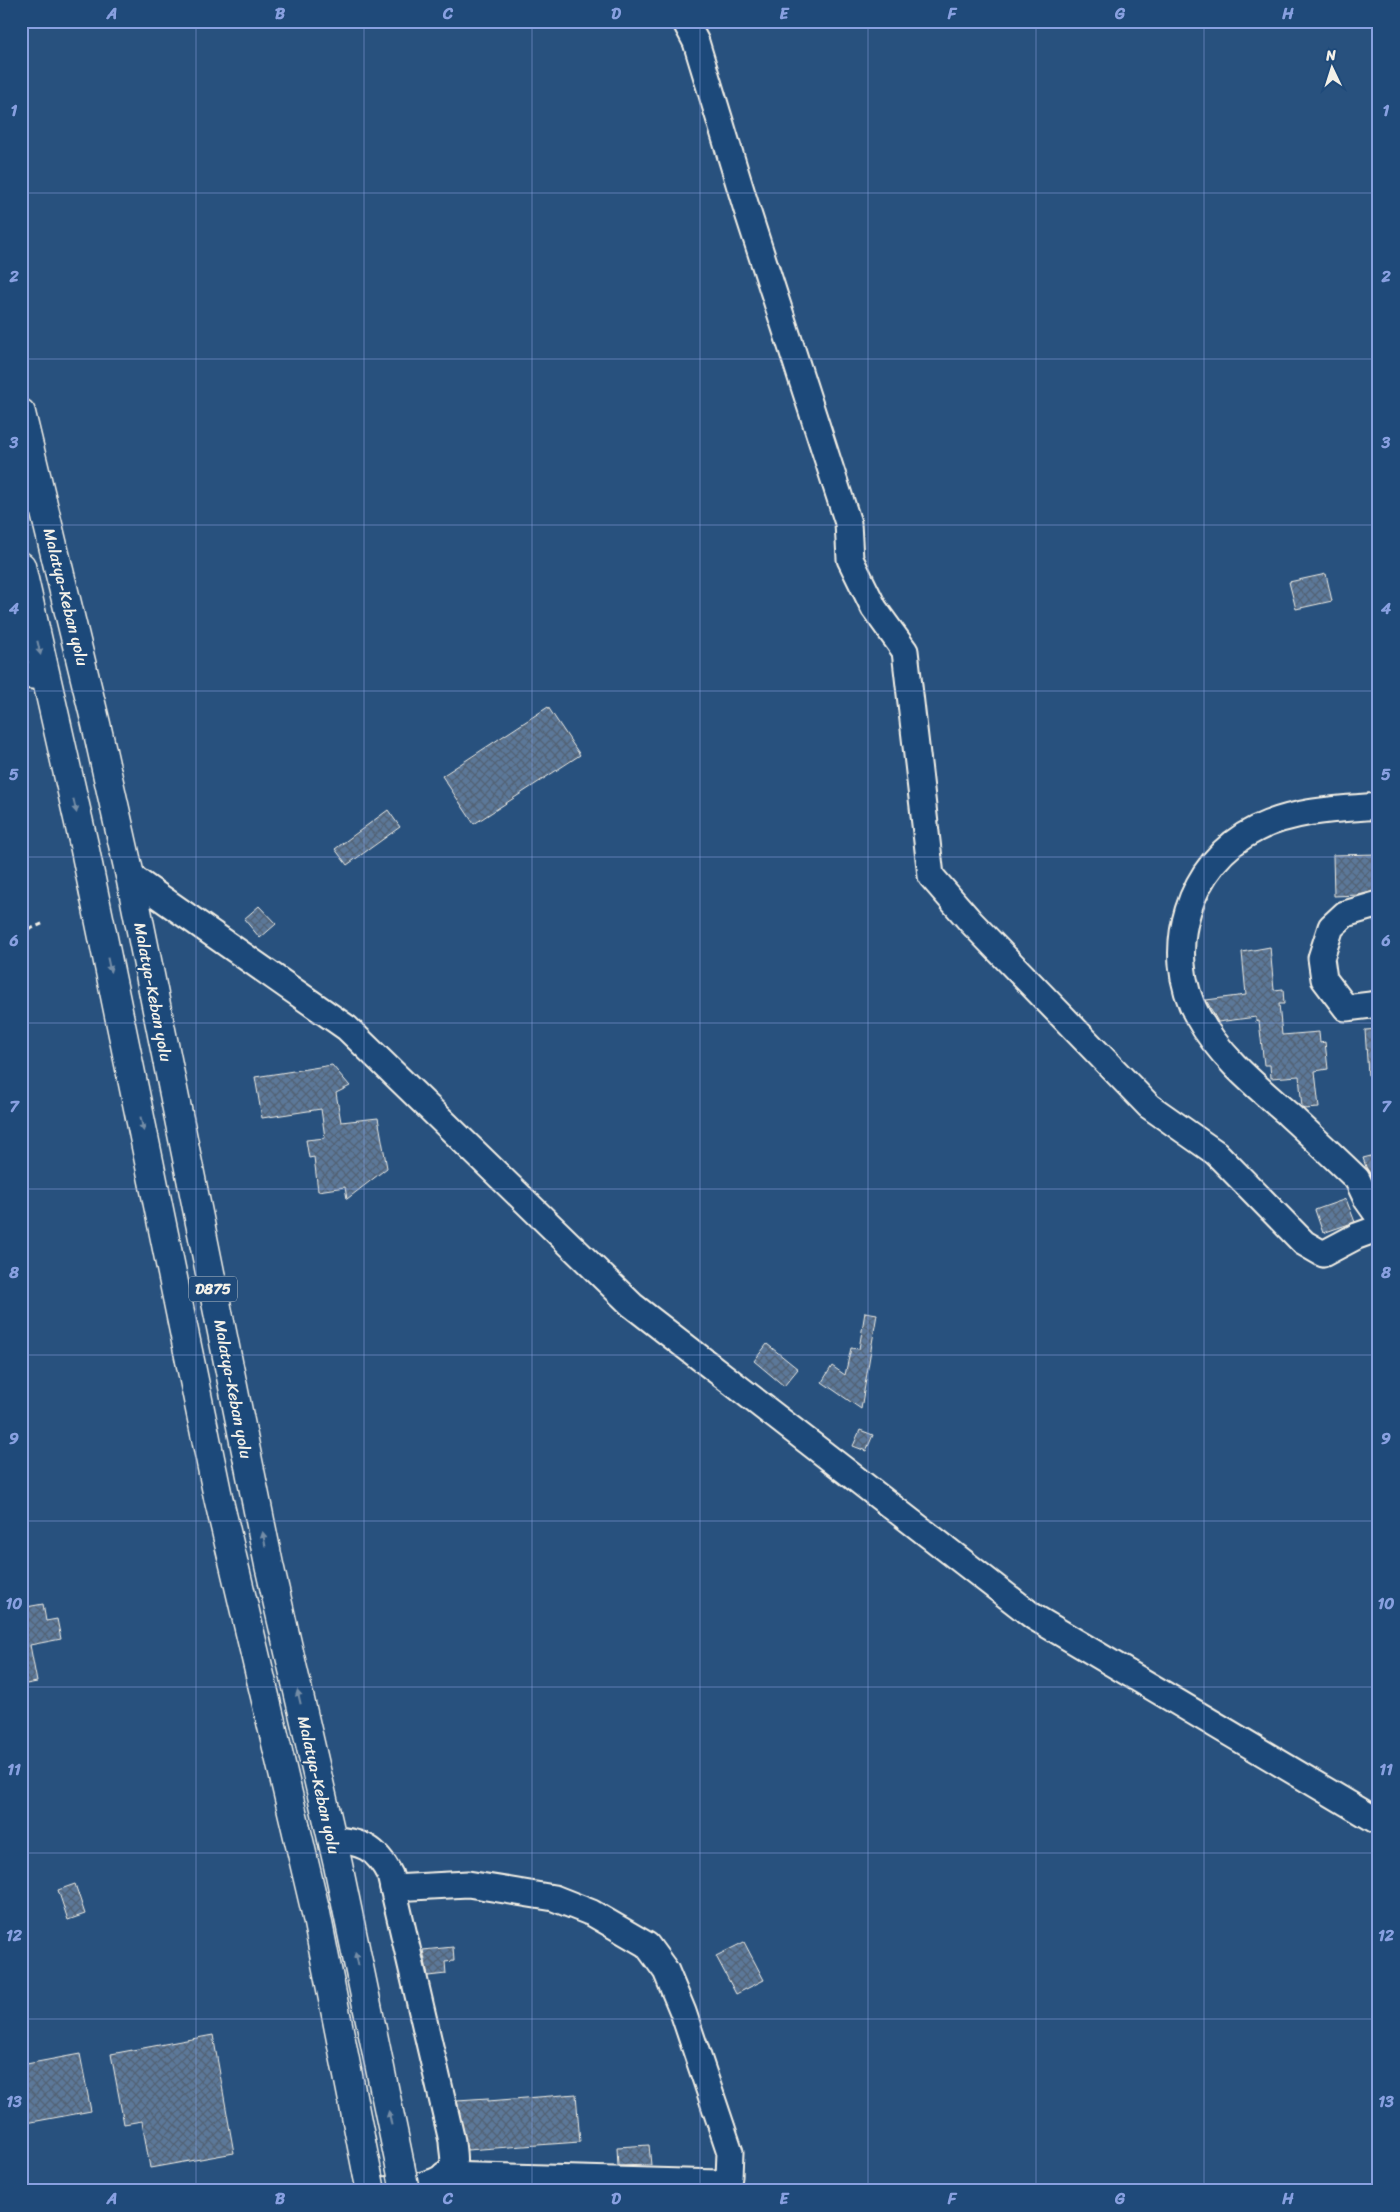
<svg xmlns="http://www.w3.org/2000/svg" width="1400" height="2212" font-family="Sriracha,sans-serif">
  <defs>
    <pattern id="building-cross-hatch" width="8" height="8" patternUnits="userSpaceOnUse" patternTransform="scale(1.25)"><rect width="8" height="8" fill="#5b7899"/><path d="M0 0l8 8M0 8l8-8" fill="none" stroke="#536274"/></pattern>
  </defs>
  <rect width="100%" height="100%" fill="#28517e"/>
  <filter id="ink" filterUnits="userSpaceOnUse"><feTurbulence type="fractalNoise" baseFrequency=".02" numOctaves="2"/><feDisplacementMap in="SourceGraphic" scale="10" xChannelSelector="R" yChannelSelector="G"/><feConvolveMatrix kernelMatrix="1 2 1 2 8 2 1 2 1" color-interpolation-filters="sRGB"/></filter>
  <g filter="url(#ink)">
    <g fill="url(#building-cross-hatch)" stroke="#f4f1e8">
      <path d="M 1326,574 L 1332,601 L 1296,609 L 1289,582 Z"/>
      <path d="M 548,707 L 580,755 L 474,824 L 442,776 Z"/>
      <path d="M 388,810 L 400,827 L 347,865 L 335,849 Z"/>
      <path d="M 1379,854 L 1379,890 L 1359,895 L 1334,896 L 1333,855 Z"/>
      <path d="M 259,906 L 276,924 L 260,938 L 244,919 Z"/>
      <path d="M 1270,947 L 1274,990 L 1283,989 L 1284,1004 L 1279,1004 L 1282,1035 L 1319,1032 L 1320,1043 L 1325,1042 L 1328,1069 L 1315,1071 L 1319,1108 L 1304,1109 L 1302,1107 L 1299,1076 L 1271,1078 L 1270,1065 L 1264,1065 L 1259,1021 L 1256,1022 L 1256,1017 L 1218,1022 L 1206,1000 L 1246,995 L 1242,952 Z"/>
      <path d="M 1379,1029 L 1379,1075 L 1368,1075 L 1365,1030 Z"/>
      <path d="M 332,1065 L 350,1086 L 336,1093 L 341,1122 L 378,1118 L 387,1168 L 347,1199 L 345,1187 L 318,1191 L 314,1157 L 309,1158 L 306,1140 L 325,1138 L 321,1109 L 262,1118 L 255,1077 Z"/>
      <path d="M 1379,1154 L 1379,1191 L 1366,1167 L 1363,1158 Z"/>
      <path d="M 1346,1199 L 1355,1222 L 1323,1233 L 1315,1210 Z"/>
      <path d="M 865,1312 L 877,1314 L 861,1409 L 822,1382 L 832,1366 L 845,1375 L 851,1348 L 859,1349 Z"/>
      <path d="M 767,1344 L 798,1369 L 784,1386 L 754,1361 Z"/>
      <path d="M 860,1430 L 873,1435 L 866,1451 L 853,1446 Z"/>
      <path d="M 43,1604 L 46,1621 L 57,1619 L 61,1639 L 30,1645 L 37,1682 L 21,1685 L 21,1608 Z"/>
      <path d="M 75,1884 L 85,1914 L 68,1920 L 58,1890 Z"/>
      <path d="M 744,1942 L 764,1980 L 736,1994 L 716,1956 Z"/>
      <path d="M 453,1947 L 454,1961 L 445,1962 L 446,1974 L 428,1976 L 423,1950 Z"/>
      <path d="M 213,2035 L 234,2153 L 150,2168 L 142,2121 L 124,2124 L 111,2054 Z"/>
      <path d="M 80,2054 L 91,2111 L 21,2124 L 21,2065 Z"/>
      <path d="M 576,2094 L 580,2142 L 467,2150 L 457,2100 L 488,2098 L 488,2101 Z"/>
      <path d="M 649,2145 L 651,2165 L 618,2166 L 617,2147 Z"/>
    </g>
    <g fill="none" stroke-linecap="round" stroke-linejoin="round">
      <g stroke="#f4f1e8" stroke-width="29">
        <g id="minor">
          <path d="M 685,21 L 696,42 L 747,210 L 848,523 L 850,559 L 874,608 L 905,651 L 931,876 L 971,922 L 1149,1106 L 1216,1153 L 1304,1243 L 1323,1254 L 1357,1236 L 1379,1228"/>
          <path d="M 21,675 L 46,677"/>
          <path d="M 1379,806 C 1338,809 1294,810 1256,829 C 1189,861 1161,952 1198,1017 C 1219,1056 1256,1086 1288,1114 C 1311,1135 1334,1157 1357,1179 L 1367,1200 L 1379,1217"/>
          <path d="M 130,876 L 347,1028 L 632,1305 L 1034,1617 L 1379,1822"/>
          <path d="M 1379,904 L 1345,914 L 1331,927 L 1321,958 L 1324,979 L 1346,1008 L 1379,1004"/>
          <path d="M 331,1839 C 362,1842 376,1847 390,1875 L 452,2141 C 452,2148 455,2159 453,2165 C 444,2190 392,2188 370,2191"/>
          <path d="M 393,1888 L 468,1884 L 554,1898 L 592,1913 L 647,1945 L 666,1971 L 683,2012 L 730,2152 L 729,2177 L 719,2183 L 444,2175"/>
        </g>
      </g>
      <g stroke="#f4f1e8" stroke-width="31">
        <g id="highway">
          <path d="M 21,413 L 96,724 L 130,876 L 269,1565 L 338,1865 L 400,2165"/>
          <path d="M 21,566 L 84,845 L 218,1497 L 316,1913 L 367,2172"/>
        </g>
      </g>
      <path stroke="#f4f1e8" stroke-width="3" stroke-dasharray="5 4" stroke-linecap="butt" d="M 21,933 L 44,923"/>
      <use href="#minor" stroke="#1f4a7a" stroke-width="25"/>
      <use href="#highway" stroke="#1f4a7a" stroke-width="28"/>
      <g stroke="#f4f1e8" stroke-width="31" stroke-linecap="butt">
        <g id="highway-bridge">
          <path d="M 400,2165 L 405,2191"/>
          <path d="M 367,2172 L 371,2191"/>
        </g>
      </g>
      <use href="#highway-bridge" stroke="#1f4a7a" stroke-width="28"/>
    </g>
    <defs><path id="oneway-solid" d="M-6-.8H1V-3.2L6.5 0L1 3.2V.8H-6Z" transform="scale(1.25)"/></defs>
    <g fill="#748da6">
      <use href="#oneway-solid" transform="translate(39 648) rotate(77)"/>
      <use href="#oneway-solid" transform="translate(75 806) rotate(77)"/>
      <use href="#oneway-solid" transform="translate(109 965) rotate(78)"/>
      <use href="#oneway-solid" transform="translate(142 1124) rotate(78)"/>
      <use href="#oneway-solid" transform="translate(264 1539) rotate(-101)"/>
      <use href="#oneway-solid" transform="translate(299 1697) rotate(-103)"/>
      <use href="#oneway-solid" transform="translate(357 1959) rotate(-102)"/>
      <use href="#oneway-solid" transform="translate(390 2118) rotate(-102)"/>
    </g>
  </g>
  <path fill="none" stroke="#88a0e0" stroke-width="1" stroke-opacity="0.55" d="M 196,21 L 196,2191M 364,21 L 364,2191M 532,21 L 532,2191M 700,21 L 700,2191M 868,21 L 868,2191M 1036,21 L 1036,2191M 1204,21 L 1204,2191M 21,193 L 1379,193M 21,359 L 1379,359M 21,525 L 1379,525M 21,691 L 1379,691M 21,857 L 1379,857M 21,1023 L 1379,1023M 21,1189 L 1379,1189M 21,1355 L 1379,1355M 21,1521 L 1379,1521M 21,1687 L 1379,1687M 21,1853 L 1379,1853M 21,2019 L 1379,2019"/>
  <g text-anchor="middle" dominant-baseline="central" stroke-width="4" stroke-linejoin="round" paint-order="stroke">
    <rect fill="#1f4a7a" stroke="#b4bfc7" stroke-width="1" x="189" y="1276.5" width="48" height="25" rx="4"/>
    <g font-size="15" font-weight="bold" fill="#f4f1e8">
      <text x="213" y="1289">D875</text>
    </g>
    <g font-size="16" fill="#f4f1e8" stroke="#1f4a7a">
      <text transform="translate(66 597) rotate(76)">Malatya-Keban yolu</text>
      <text transform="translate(153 992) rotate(79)">Malatya-Keban yolu</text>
      <text transform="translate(233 1389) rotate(79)">Malatya-Keban yolu</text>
      <text transform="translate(319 1785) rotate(77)">Malatya-Keban yolu</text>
    </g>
  </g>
  <rect width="1400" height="2212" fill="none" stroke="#1f4a7a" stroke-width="55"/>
  <g transform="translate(1332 68) rotate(356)" stroke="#1f4a7a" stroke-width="4" paint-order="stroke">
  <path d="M0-4L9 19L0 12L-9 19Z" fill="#f4f1e8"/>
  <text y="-8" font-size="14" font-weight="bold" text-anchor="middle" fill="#f4f1e8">N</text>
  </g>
  <rect x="28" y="28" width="1344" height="2156" fill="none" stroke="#88a0e0" stroke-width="2"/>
  <g font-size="16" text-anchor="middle" font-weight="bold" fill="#88a0e0">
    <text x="112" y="19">A</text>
    <text x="280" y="19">B</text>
    <text x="448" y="19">C</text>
    <text x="616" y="19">D</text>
    <text x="784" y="19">E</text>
    <text x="952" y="19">F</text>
    <text x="1120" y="19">G</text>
    <text x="1288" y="19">H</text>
    <text x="14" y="116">1</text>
    <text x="1386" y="116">1</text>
    <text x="14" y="282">2</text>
    <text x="1386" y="282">2</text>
    <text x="14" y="448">3</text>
    <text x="1386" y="448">3</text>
    <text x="14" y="614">4</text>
    <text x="1386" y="614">4</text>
    <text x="14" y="780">5</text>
    <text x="1386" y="780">5</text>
    <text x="14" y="946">6</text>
    <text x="1386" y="946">6</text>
    <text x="14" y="1112">7</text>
    <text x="1386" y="1112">7</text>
    <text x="14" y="1278">8</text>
    <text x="1386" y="1278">8</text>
    <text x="14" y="1444">9</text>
    <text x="1386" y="1444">9</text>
    <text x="14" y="1609">10</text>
    <text x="1386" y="1609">10</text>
    <text x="14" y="1775">11</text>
    <text x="1386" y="1775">11</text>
    <text x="14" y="1941">12</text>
    <text x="1386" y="1941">12</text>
    <text x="14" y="2107">13</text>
    <text x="1386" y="2107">13</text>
    <text x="112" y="2204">A</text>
    <text x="280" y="2204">B</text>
    <text x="448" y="2204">C</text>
    <text x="616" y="2204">D</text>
    <text x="784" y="2204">E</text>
    <text x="952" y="2204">F</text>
    <text x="1120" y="2204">G</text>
    <text x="1288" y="2204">H</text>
  </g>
</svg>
